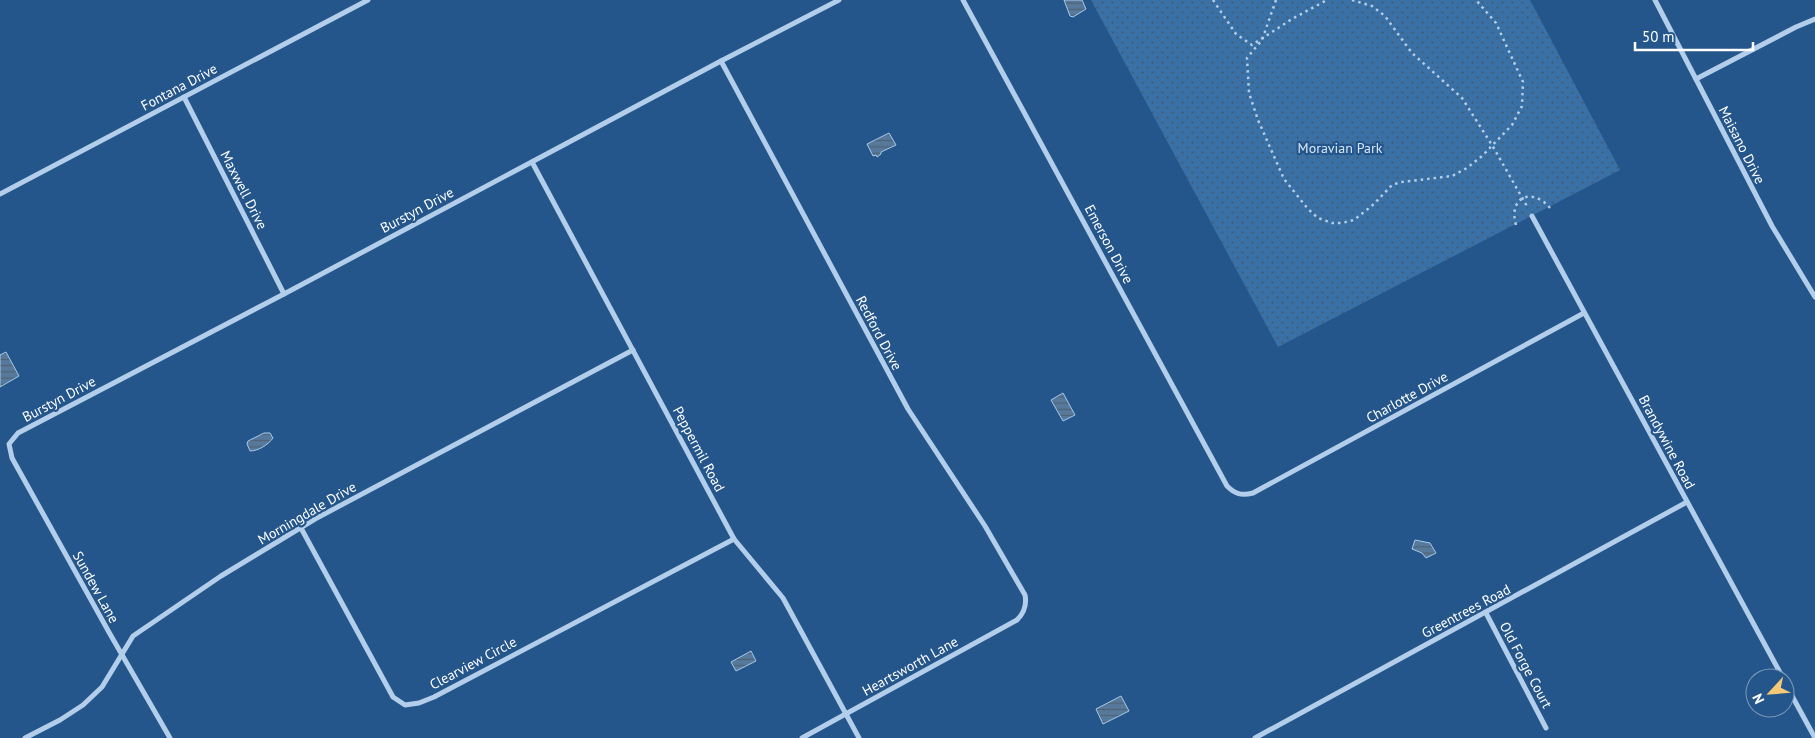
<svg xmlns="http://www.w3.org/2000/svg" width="1815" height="738" font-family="'PT Sans',sans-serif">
  <defs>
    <pattern id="park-dots" width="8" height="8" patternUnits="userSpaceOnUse" patternTransform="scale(1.25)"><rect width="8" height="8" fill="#3971a7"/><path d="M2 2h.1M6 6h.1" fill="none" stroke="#445b70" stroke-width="1.8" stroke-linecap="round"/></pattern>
    <pattern id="water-rules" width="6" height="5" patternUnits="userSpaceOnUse" patternTransform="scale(1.25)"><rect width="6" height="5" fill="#56799c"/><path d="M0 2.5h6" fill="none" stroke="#516274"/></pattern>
  </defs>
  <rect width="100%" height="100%" fill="#25568b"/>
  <path fill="url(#park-dots)" d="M 1091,0 L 1530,0 L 1620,170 L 1278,347 Z"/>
  <g fill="url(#water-rules)" stroke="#a7caeb">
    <path d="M 1064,0 L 1082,0 L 1086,9 L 1073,17 L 1070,16 Z"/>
    <path d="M 889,133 L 896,145 L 881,152 L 881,154 L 877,157 L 876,155 L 873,156 L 867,144 Z"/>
    <path d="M 6,352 L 19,376 L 0,387 L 0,355 Z"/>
    <path d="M 1063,393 L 1075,415 L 1063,421 L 1051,400 Z"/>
    <path d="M 264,433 L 270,433 L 273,438 C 268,445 258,451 250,451 L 247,444 L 248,441 Z"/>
    <path d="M 1415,540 L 1430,543 L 1436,553 L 1426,558 L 1422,553 L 1412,549 Z"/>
    <path d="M 751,651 L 756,661 L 736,671 L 731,662 Z"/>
    <path d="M 1121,696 L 1129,711 L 1103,724 L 1096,709 Z"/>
  </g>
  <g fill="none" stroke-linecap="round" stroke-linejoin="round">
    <g stroke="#b3ceea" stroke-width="2.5" stroke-dasharray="2.5 4" stroke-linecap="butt">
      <path d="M 1213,0 L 1236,34 L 1252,45 L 1292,19 L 1327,0"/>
      <path d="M 1276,0 L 1262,40 L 1247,58 L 1249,93 L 1258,120 L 1284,179 L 1308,209 L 1318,218 L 1332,223 L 1342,223 L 1354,220 L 1374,204 L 1392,185 L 1401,182 L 1452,176 L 1467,168 L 1482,156 L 1512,125 L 1522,106 L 1523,82 L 1496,23 L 1476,0"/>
      <path d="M 1352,0 L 1372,6 L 1385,16 L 1412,53 L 1462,98 L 1492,145 L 1528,208"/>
      <path d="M 1516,225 C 1508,198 1531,186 1550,208"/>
    </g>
    <g stroke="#b3ceea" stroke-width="5">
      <path d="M 963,0 L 1227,486 C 1235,494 1241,496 1253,493 L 1584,313"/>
      <path d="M 1655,0 L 1772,226 L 1815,297"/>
      <path d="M 721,61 L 908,409 L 985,526 L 1025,595 C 1027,605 1024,613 1017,620 L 802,738"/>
      <path d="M 1696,79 L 1796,27 L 1815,19"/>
      <path d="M 184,97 L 284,294"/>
      <path d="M 532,162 L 734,539 L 783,598 L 859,738"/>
      <path d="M 0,194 L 368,0"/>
      <path d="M 1532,216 L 1783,678"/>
      <path d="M 301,528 L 393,697 L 405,705 L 419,703 L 434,697 L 734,539"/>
      <path d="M 1486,613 L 1546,728"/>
      <path d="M 1785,683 L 1815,738"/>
      <path d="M 25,738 L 60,720 L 83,705 L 102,687 L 133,636 L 221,576 L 315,519 L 633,350"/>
      <path d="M 170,738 L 110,634 L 12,458 L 9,444 L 18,433 L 284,294 L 721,61 L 839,0"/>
      <path d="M 1255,738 L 1687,502"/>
    </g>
  </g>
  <g text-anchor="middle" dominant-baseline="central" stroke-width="4.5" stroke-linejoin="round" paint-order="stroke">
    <g font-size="14" fill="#fff" stroke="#25568b">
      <text transform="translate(179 87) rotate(-28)">Fontana Drive</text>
      <text transform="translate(1742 145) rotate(63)">Maisano Drive</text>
      <text transform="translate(244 190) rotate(63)">Maxwell Drive</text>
      <text transform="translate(417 210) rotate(-28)">Burstyn Drive</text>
      <text transform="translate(1109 244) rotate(62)">Emerson Drive</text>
      <text transform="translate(879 333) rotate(62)">Redford Drive</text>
      <text transform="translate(1407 397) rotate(-29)">Charlotte Drive</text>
      <text transform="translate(59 399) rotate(-28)">Burstyn Drive</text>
      <text transform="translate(1667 442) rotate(62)">Brandywine Road</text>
      <text transform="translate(699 449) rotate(62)">Peppermil Road</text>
      <text transform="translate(307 513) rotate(-30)">Morningdale Drive</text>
      <text transform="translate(96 587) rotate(61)">Sundew Lane</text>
      <text transform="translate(1466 611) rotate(-28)">Greentrees Road</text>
      <text transform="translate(473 663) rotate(-28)">Clearview Circle</text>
      <text transform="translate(1526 665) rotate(62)">Old Forge Court</text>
      <text transform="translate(910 666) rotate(-29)">Heartsworth Lane</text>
    </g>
    <g font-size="14" fill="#d7e7f8" stroke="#25568b">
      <text x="1340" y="148">Moravian Park</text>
    </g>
  </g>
  <g transform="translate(1770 693) rotate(244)"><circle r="24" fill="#25568b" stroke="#7c9ab9"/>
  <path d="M0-4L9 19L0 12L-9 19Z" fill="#f4ca77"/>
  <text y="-8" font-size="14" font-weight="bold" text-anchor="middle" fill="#ffffff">N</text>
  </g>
  <path d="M1635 42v8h118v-8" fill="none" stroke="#ffffff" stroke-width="2.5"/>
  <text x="1642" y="42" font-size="15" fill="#ffffff" stroke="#25568b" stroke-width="4" paint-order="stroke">50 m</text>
</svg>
